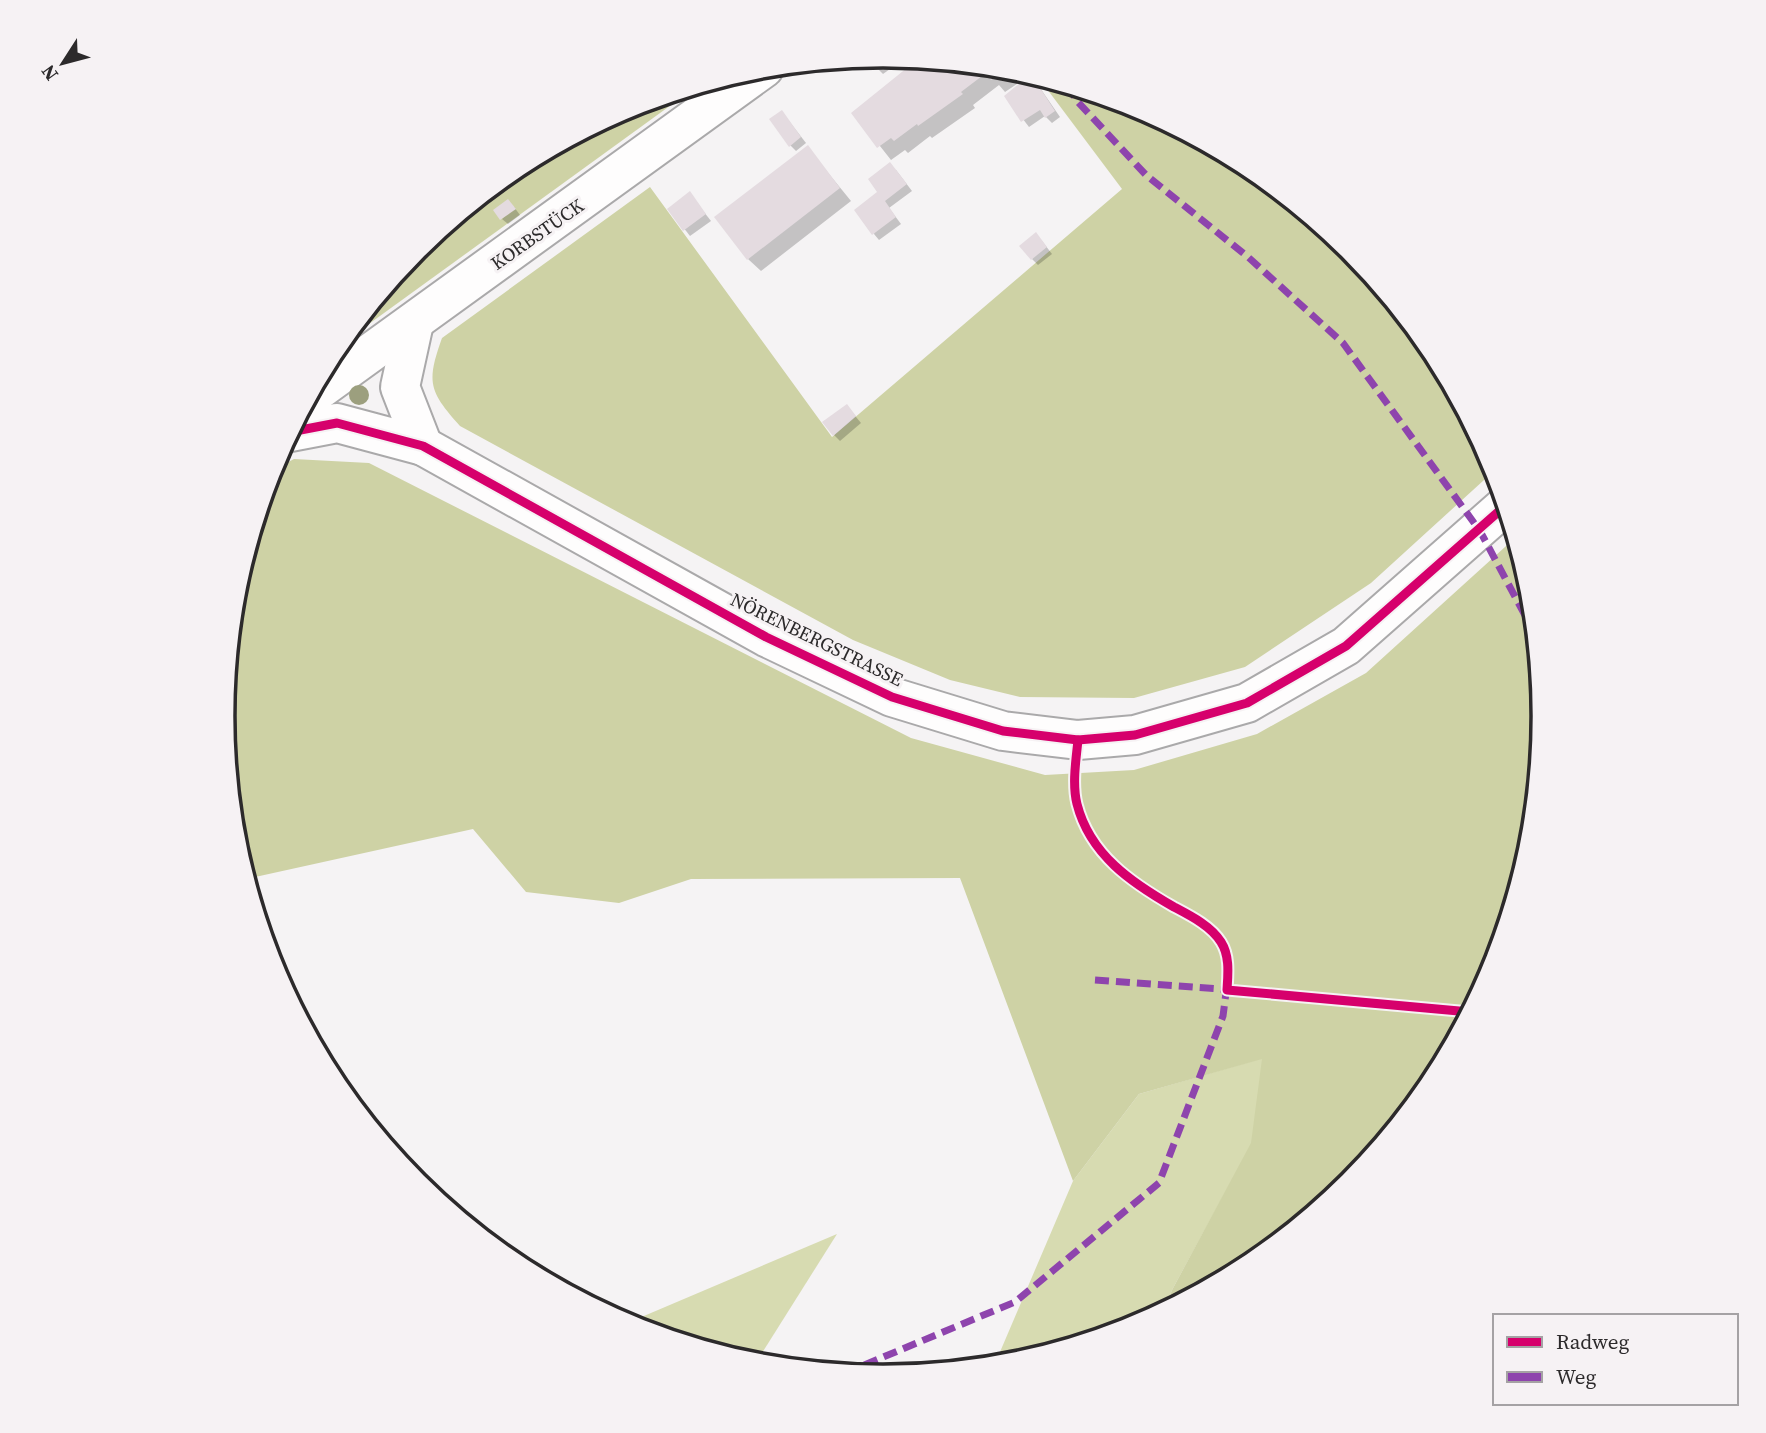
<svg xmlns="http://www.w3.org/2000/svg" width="1766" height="1433" font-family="'Source Serif 4',serif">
  <rect width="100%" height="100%" fill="#f5f3f4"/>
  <g fill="#d7dbb1">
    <path d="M 1263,1058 L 1252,1143 L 1172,1290 L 1164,1312 L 1135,1327 L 1011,1364 L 994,1366 L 1073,1181 L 1139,1094 Z"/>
    <path d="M 837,1234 L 755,1364 L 625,1324 Z"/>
  </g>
  <g fill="#ced2a5">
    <path d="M 1038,77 L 1136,106 L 1250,168 L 1350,250 L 1401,312 L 1493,464 L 1495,470 L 1371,583 L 1245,667 L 1134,698 L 1020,697 L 950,680 L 853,640 L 460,426 C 429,391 426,383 442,338 L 650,187 L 832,437 L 1122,189 Z"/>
    <path d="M 687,89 L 689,92 L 333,350 L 416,249 L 516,167 L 631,106 Z"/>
    <path d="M 294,459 L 369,463 L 911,738 L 1045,775 L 1134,770 L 1257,734 L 1366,673 L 1516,537 C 1584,764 1514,1014 1350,1183 C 1338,1195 1323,1206 1310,1217 C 1290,1233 1270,1253 1248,1267 C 1221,1283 1192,1297 1164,1312 L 1172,1290 L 1251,1143 L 1262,1059 L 1139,1094 L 1073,1181 L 960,878 L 691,879 L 619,903 L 526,892 L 473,829 L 246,879 L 235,845 L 226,747 L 239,642 L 231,634 L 235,587 L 271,471 Z"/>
  </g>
  <g fill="#0003">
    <path d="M 895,57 L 904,59 L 883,74 L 878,69 Z"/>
    <path d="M 923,60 L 1018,71 L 1025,80 L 1030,76 L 1036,82 L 1060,117 L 1052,123 L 1045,116 L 1029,127 L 1006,97 L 1021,84 L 1020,82 L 1005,92 L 999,85 L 973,105 L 975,108 L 932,138 L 930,136 L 908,153 L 905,150 L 891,160 L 854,113 Z"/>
    <path d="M 701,85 L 703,87 L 694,93 L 689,88 Z"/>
    <path d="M 782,112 L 806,143 L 796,151 L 790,145 Z"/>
    <path d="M 807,147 L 851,201 L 761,271 L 748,259 Z"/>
    <path d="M 896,170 L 912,191 L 889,208 L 901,224 L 879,240 L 874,234 L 880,192 Z"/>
    <path d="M 690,194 L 711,221 L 690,236 L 669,209 Z"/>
    <path d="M 514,207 L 520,215 L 508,224 L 502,219 Z"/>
    <path d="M 1042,241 L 1052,254 L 1038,265 L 1032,259 Z"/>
    <path d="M 847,406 L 861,423 L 840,441 L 834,435 Z"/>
  </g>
  <g fill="#e4dbe0">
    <path d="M 883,56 L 893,57 L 875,69 L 867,58 Z"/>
    <path d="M 918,59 L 1008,68 L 991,80 L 986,73 L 961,92 L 963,94 L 918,126 L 917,124 L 894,141 L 891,138 L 877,148 L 851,113 Z"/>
    <path d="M 1031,74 L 1055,111 L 1045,118 L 1040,110 L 1021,122 L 1004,96 Z"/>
    <path d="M 782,110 L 801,137 L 789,147 L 769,119 Z"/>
    <path d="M 808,145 L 840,188 L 747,260 L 714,217 Z"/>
    <path d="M 890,162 L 907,184 L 885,201 L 896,217 L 872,235 L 854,210 L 877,192 L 868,179 Z"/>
    <path d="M 690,191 L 706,214 L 683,231 L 667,209 Z"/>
    <path d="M 508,199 L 516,209 L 500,220 L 493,210 Z"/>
    <path d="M 1036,232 L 1047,247 L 1031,260 L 1019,246 Z"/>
    <path d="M 847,404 L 856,416 L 833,436 L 822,422 Z"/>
  </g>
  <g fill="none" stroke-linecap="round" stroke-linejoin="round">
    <g stroke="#aaa9aa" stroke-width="42">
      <g id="street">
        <path d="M 414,323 L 400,387 L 423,446"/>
        <path d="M 308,398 L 764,68"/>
        <path d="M 290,432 L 337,423 L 423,446 L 766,637 L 892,697 L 1003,731 L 1078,740 L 1135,735 L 1247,703 L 1346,646 L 1506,505"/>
      </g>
    </g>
    <use href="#street" stroke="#fefdfd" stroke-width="38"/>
    <g stroke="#8e44ad" stroke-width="7" stroke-dasharray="14 7" stroke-linecap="butt">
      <path d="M 1067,85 L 1078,102 L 1146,175 L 1248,257 L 1343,343 L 1480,531 L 1535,634"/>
      <path d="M 1095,980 L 1233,990"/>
      <path d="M 845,1373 L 1015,1302 L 1159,1183 L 1223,1016 L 1227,985"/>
    </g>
    <g stroke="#f6f2f4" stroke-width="13">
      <g id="cycleway">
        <path d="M 290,432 L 337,423 L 423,446 L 766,637 L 892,697 L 1003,731 L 1078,740 L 1135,735 L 1247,703 L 1346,646 L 1506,505"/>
        <path d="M 1078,740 C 1076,760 1072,784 1077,804 C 1090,855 1132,883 1174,907 C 1191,916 1211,926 1221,942 C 1230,956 1228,974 1227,990 L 1470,1012"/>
      </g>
    </g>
    <use href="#cycleway" stroke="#d6006c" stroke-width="9"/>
  </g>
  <circle fill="#9c9f7e" cx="359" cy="395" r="10"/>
  <g text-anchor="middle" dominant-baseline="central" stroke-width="6" stroke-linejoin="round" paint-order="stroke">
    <g font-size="19" fill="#2c2a2b" stroke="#f6f2f4">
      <text transform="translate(537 234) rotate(-35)">KORBSTÜCK</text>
      <text transform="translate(817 639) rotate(26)">NÖRENBERGSTRASSE</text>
    </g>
  </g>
  <path d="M0 0H1766V1433H0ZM235 716a648 648 0 1 1 1296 0a648 648 0 1 1-1296 0Z" fill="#f6f2f4" fill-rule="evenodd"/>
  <path fill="none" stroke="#2c2a2b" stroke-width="3.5" d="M235 716a648 648 0 1 1 1296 0a648 648 0 1 1-1296 0Z"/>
  <rect x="1493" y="1314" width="245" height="91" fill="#f6f2f4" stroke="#a5a2a4" stroke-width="2"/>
  <rect x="1507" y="1337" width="35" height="10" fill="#d6006c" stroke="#a5a2a4" stroke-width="2"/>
  <text x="1556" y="1349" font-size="21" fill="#2c2a2b">Radweg</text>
  <rect x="1507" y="1372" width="35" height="10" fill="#8e44ad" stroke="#a5a2a4" stroke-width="2"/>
  <text x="1556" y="1384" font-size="21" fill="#2c2a2b">Weg</text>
  <g transform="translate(63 63) rotate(234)" stroke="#f6f2f4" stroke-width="5" paint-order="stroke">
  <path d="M0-5L12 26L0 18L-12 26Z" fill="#2c2a2b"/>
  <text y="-10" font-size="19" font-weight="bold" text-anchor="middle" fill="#2c2a2b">N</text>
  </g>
</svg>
